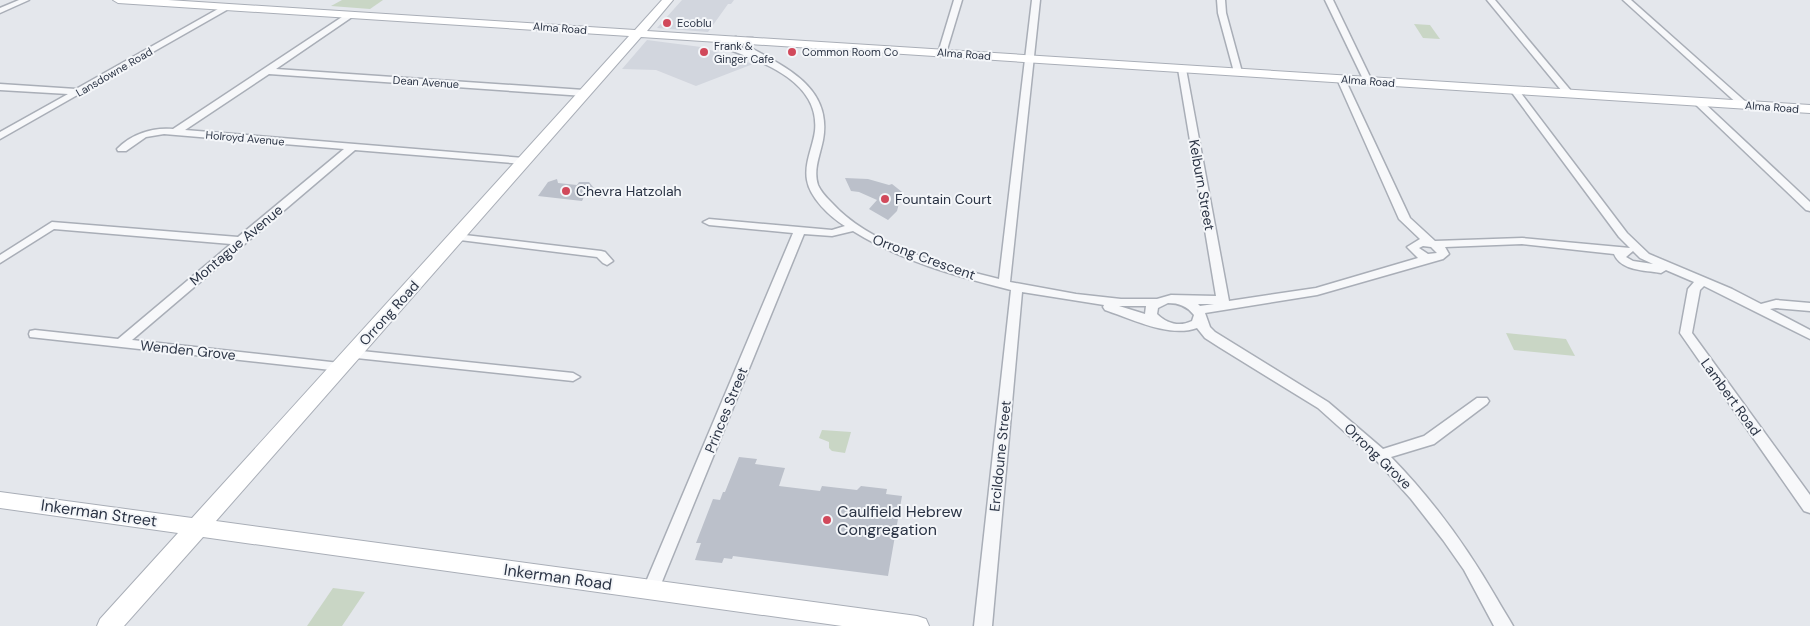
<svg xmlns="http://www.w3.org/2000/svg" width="1810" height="626" font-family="'DM Sans',sans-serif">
  <rect width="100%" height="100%" fill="#e4e7ec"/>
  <g fill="#d2d6de">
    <path d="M 682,0 L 734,0 L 731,4 L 728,4 L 708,32 L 657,28 Z"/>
    <path d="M 647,40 L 701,47 L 753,64 L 696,86 L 656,70 L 622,69 Z"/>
  </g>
  <g fill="#c9d6c5">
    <path d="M 342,0 L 383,0 L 370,9 L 331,6 Z"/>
    <path d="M 1414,24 L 1430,25 L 1440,39 L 1423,38 Z"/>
    <path d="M 1506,333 L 1566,339 L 1575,356 L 1514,350 Z"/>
    <path d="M 822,430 L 851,432 L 845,453 L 832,451 L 829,448 L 829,442 L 819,438 Z"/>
    <path d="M 333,588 L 365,592 L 342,626 L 307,626 Z"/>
  </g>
  <g fill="#bbc0ca">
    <path d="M 845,178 L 868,179 L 889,185 L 892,184 L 902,192 L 897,211 L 888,220 L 869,209 L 877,200 L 859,192 L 851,191 Z"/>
    <path d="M 557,179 L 558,183 L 577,185 L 579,182 L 589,182 L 598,193 L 584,197 L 582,201 L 538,196 L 548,182 Z"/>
    <path d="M 739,457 L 757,459 L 755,464 L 785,468 L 779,486 L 820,491 L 822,486 L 857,490 L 861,486 L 887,489 L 886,494 L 902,496 L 888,576 L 733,556 L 732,559 L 724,558 L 722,563 L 695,560 L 701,543 L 696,543 L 713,499 L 720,500 L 723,492 L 725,492 Z"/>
  </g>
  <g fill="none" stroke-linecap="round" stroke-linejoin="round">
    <g stroke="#a9aeb7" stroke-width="3">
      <g id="street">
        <path d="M 19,0 L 29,0 L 0,13 L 0,8 Z"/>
        <path d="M 954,0 L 962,0 L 946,53 L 939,55 L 938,53 Z"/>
        <path d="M 1032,0 L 1040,0 L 1010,282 L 1076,294 L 1121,299 L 1157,299 L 1171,295 L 1216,296 L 1178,69 L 1182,66 L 1186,69 L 1229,301 L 1316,288 L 1418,258 L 1407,247 L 1420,239 L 1399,219 L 1337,79 L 1341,76 L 1345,79 L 1410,218 L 1435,241 L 1522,238 L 1630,248 L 1619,237 L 1510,90 L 1517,88 L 1627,233 L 1649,254 L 1732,289 L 1761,304 L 1776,300 L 1810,303 L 1810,311 L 1776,308 L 1770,309 L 1810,330 L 1810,339 L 1704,286 L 1700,290 L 1692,333 L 1810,495 L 1810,513 L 1804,511 L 1680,333 L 1688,289 L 1694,282 L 1666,270 L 1661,273 C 1644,270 1621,271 1614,254 L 1522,244 L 1445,247 L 1449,254 L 1443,259 L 1317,295 L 1205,313 L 1210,327 L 1215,332 L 1328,402 L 1383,449 L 1424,436 L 1477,398 L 1487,398 L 1489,401 L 1487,404 L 1434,444 L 1391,457 C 1433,500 1467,547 1497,599 C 1502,608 1508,617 1513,626 L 1494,626 L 1464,570 L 1443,540 L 1411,499 L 1376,460 L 1318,408 L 1219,347 L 1205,338 L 1197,328 C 1169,338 1132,319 1105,310 L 1103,307 L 1104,305 L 1022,292 L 992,626 L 974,626 L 1011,290 C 956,276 901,261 853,231 L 832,236 L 804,234 L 659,589 L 657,594 L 651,596 L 645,594 L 643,589 L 793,233 L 709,225 L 703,222 L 709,219 L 832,230 L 845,226 C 830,217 810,198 807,180 C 804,163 813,147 815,131 C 820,83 766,63 730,50 L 729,39 L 736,37 L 737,47 L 745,49 L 743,46 L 747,38 L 753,38 L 751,46 L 753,49 C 791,70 832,90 823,140 C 820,155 813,170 818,185 C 821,192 827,198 832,203 C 870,245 945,266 999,279 ZM 1423,246 L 1431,247 L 1437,253 L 1428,254 L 1419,248 ZM 1633,251 L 1640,258 L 1653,264 L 1633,261 L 1626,257 ZM 1168,303 C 1179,303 1187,306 1194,315 L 1192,321 C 1180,327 1167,324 1157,314 L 1158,308 ZM 1198,304 L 1214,304 L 1200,306 ZM 1119,306 L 1146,306 L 1145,314 Z"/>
        <path d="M 1217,0 L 1225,0 L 1226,13 L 1242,72 L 1241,74 L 1234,72 L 1218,13 Z"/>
        <path d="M 1325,0 L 1333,0 L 1372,81 L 1371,83 L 1364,81 Z"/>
        <path d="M 1487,0 L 1495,0 L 1572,92 L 1572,96 L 1566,96 Z"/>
        <path d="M 1623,0 L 1631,0 L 1747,103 L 1747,107 L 1741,107 Z"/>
        <path d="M 225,5 L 232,7 L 0,139 L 0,132 L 68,94 L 0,90 L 0,84 L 76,89 Z"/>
        <path d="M 348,13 L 355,15 L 276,69 L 584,90 L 589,93 L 584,96 L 269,74 L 185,130 L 524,158 L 529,161 L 524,164 L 355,150 L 132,340 L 340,363 L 345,364 L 347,367 L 345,370 L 340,371 L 30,337 L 29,334 L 30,331 L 35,330 L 118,339 L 231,244 L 54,229 L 0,263 L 0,255 L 52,222 L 238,237 L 344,149 L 164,134 L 146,137 L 126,151 L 118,151 L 117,149 C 131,134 153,127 173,129 Z"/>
        <path d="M 1698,99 L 1701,100 L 1810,202 L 1810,211 L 1806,210 L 1695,104 L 1693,102 Z"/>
        <path d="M 456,234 L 601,251 L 605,252 L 613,261 L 607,265 L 603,263 L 597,257 L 452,239 L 450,237 L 452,235 Z"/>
        <path d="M 352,350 L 573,373 L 580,377 L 573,381 L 347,357 L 345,354 Z"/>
      </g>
    </g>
    <g stroke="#a9aeb7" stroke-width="2">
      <path id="secondary" d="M 113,0 L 168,0 L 635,30 L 662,0 L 673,0 L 647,31 L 1810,105 L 1810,113 L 641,37 L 216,521 L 917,616 L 926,619 L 929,626 L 842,626 L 203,537 L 124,626 L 97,626 L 100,619 L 178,533 L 0,508 L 0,492 L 192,518 L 629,36 L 118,3 Z"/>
    </g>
    <use href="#street" fill="#f7f8fa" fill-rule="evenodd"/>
    <use href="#secondary" fill="#fff" fill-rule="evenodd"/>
  </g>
  <g fill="#d1495b" stroke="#f4f6f9" stroke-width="2">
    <circle cx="667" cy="23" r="5"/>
    <circle cx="704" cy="52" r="5"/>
    <circle cx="792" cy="52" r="5"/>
    <circle cx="566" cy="191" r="5"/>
    <circle cx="885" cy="199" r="5"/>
    <circle cx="827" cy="520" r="5"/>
  </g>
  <g text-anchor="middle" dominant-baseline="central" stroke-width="4" stroke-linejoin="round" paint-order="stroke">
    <g font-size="11" fill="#2b3445" stroke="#f4f6f9" text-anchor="start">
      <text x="677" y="23">Ecoblu</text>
      <text x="714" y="46">Frank &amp;<tspan x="714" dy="13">Ginger Cafe</tspan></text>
      <text x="802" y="52">Common Room Co</text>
    </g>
    <g font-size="11" fill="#2b3445" stroke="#f4f6f9">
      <text transform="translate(560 28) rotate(4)">Alma Road</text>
      <text transform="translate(964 54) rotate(4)">Alma Road</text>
      <text transform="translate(114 72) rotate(-30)">Lansdowne Road</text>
      <text transform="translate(1368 81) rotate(4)">Alma Road</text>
      <text transform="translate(426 82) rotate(4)">Dean Avenue</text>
      <text transform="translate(1772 107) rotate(4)">Alma Road</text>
      <text transform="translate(245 138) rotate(5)">Holroyd Avenue</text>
    </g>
    <g font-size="14" fill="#2b3445" stroke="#f4f6f9">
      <text transform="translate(1202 185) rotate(80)">Kelburn Street</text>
      <text transform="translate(236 245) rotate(-40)">Montague Avenue</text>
      <text transform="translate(924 257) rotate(20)">Orrong Crescent</text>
      <text transform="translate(389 313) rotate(-48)">Orrong Road</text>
      <text transform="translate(188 350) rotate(6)">Wenden Grove</text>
      <text transform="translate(1731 397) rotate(54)">Lambert Road</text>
      <text transform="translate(726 410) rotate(-68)">Princes Street</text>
      <text transform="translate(1000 456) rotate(-84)">Ercildoune Street</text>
      <text transform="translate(1378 456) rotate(44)">Orrong Grove</text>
    </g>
    <g font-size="14" fill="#2b3445" stroke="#f4f6f9" text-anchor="start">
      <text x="576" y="191">Chevra Hatzolah</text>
      <text x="895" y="199">Fountain Court</text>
    </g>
    <g font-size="16" fill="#2b3445" stroke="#f4f6f9" text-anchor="start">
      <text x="837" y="511">Caulfield Hebrew<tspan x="837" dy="18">Congregation</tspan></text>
    </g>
    <g font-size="16" fill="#2b3445" stroke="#f4f6f9">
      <text transform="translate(99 513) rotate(8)">Inkerman Street</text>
      <text transform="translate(558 577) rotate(8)">Inkerman Road</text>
    </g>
  </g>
</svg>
